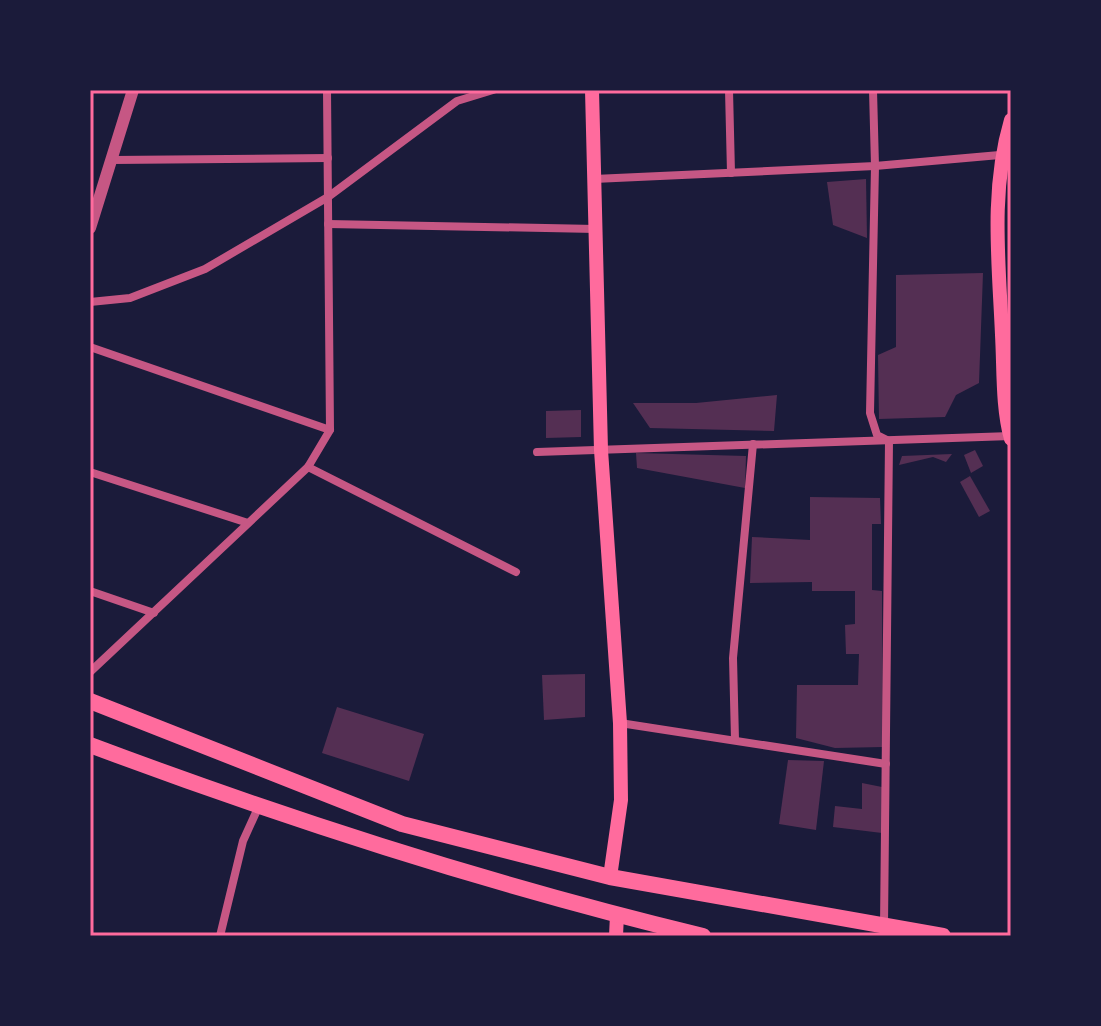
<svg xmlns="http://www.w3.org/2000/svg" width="1101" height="1026" font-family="'DM Sans',sans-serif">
  <rect width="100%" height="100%" fill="#1b1b3a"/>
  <g fill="#542f53">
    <path d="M 866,179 L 867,238 L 833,225 L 827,182 Z"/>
    <path d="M 983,273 L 979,383 L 956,395 L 945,417 L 879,419 L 878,355 L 896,347 L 896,275 Z"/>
    <path d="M 777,395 L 774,431 L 650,428 L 633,403 L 696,403 Z"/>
    <path d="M 581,410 L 581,437 L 546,438 L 546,411 Z"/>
    <path d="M 975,450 L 983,466 L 971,473 L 964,455 Z"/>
    <path d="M 636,453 L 746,456 L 745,488 L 637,468 Z"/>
    <path d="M 952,454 L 946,462 L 933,457 L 899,465 L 902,456 Z"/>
    <path d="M 970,476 L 990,511 L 979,517 L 960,482 Z"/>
    <path d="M 810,497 L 880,498 L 881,524 L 872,524 L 872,590 L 882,591 L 883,747 L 835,748 L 796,738 L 797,685 L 858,685 L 859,654 L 846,654 L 845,625 L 855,624 L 855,591 L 812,591 L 812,582 L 750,583 L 752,537 L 810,540 Z"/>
    <path d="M 585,674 L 585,717 L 544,720 L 542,675 Z"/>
    <path d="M 337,707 L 424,734 L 409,781 L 322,753 Z"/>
    <path d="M 788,760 L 824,761 L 816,830 L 779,824 Z"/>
    <path d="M 862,783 L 882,787 L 882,833 L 833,827 L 835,806 L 862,809 Z"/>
  </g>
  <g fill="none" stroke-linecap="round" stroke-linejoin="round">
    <g stroke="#c65784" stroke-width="8">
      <path d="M 729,90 L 731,173"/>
      <path d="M 873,90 L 875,166 L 870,413 L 877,435 L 889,441 L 884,926"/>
      <path d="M 112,160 L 328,158"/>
      <path d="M 594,179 L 875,166 L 1011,154"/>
      <path d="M 328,224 L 596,229"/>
      <path d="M 90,302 L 130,298 L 205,269 L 328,197 L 457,101 L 493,90"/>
      <path d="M 90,347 L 330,430"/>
      <path d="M 537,452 L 1011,436"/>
      <path d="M 308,467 L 516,572"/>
      <path d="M 90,472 L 248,523"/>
      <path d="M 90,591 L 154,613"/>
      <path d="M 90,672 L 308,467 L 330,430 L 327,90"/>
      <path d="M 620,723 L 886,764"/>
      <path d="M 735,740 L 733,658 L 753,444"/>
      <path d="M 220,936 L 243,841 L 258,808"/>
    </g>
    <path stroke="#c65784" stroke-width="12" d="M 90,228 L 133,90"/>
    <g stroke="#ff6b9d" stroke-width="14">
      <path d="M 592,90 L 601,450 L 620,723 L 621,800 L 610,877"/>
      <path d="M 1011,120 C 990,191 999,263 1002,335 C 1004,369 1002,406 1011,439"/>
      <path d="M 616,936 L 617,915"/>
    </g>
    <g stroke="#ff6b9d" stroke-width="16">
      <path d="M 90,701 L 402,824 L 610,877 L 943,936"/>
      <path d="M 90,745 C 290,820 495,886 703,936"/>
    </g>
  </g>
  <rect width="1101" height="1026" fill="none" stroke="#1b1b3a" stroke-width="184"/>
  <rect x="92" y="92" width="917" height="842" fill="none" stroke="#ff6b9d" stroke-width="3"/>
</svg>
